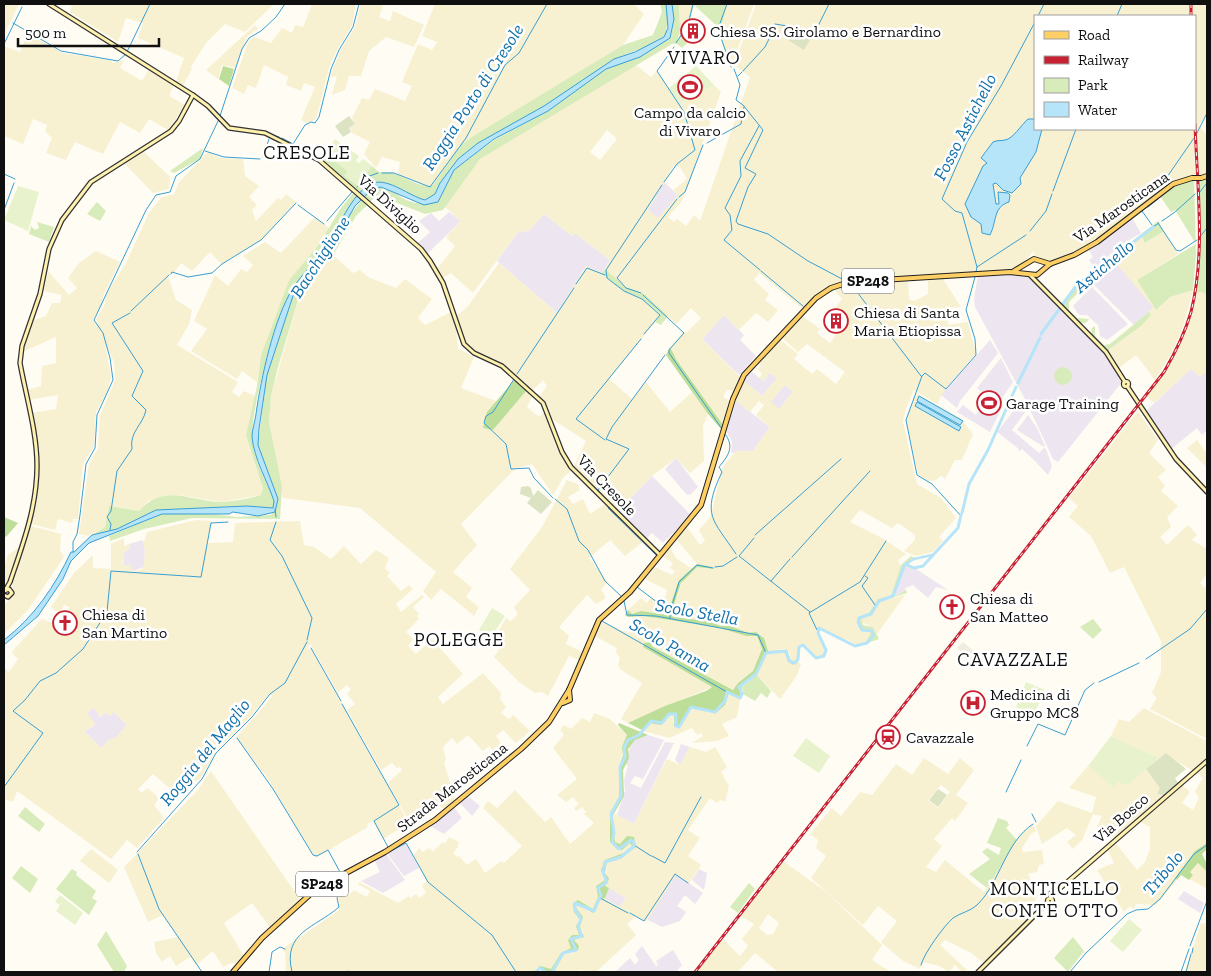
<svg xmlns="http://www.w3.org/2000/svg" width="1211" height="976" font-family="'Zilla Slab',serif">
  <rect width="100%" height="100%" fill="#fffcf3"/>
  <g fill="#ede5ef">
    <path d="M 664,182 L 678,195 L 658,219 L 648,210 Z"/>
    <path d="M 449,212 L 461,221 L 427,254 L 417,244 L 430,232 L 419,221 L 431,213 L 439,221 Z"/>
    <path d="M 544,214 L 572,236 L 575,233 L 610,260 L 602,273 L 586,266 L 557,313 L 497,261 L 518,232 L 529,231 Z"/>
    <path d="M 1132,218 L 1141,233 L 1121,245 L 1095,268 L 1089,260 L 1093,257 L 1089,250 Z"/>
    <path d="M 1116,263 L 1154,307 L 1135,326 L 1091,282 Z"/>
    <path d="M 1022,273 L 1028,275 L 1104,351 L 1119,376 L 1121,383 L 1118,387 L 1058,462 L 1053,459 L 1026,401 L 975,307 L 974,299 L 978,275 Z"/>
    <path d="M 1092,287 L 1128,324 L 1107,340 L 1100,336 L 1098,325 L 1087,315 L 1079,315 L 1073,306 Z"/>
    <path d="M 724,315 L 744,335 L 740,340 L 756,356 L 739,375 L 702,339 Z"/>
    <path d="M 990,340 L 998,353 L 960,401 L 957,408 L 941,395 L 944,391 L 943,390 L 947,389 Z"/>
    <path d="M 1001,358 L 1013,382 L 998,404 L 1002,407 L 990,432 L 957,412 L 963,405 L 976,415 L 989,398 L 977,388 Z"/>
    <path d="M 1191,369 L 1200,377 L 1207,371 L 1207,430 L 1202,435 L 1197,428 L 1170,450 L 1146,411 Z"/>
    <path d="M 751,371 L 763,381 L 770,373 L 777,378 L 762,396 L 744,381 Z"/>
    <path d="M 785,385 L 793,392 L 779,409 L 770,402 Z"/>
    <path d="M 1022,400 L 1026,411 L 1012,430 L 1039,453 L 1044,448 L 1046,449 L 1052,466 L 1048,475 L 1033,459 L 1022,449 L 1018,452 L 1019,449 L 997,432 Z"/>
    <path d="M 736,401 L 770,427 L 753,451 L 731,453 L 732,441 L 726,431 Z"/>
    <path d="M 1028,415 L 1037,428 L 1045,446 L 1044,447 L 1017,430 Z"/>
    <path d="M 676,458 L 698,487 L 691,494 L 687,495 L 665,469 Z"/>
    <path d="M 652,476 L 691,515 L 663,543 L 652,533 L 646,539 L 617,511 Z"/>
    <path d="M 143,540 L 145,551 L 144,567 L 133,571 L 124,566 L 122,553 L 130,548 L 129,544 Z"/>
    <path d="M 907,565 L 916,569 L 948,590 L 936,587 L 928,598 L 913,585 L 905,588 L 906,590 L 896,596 L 895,595 L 903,570 Z"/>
    <path d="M 92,708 L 96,710 L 100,717 L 106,712 L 114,712 L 127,725 L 115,739 L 110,739 L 101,748 L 84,731 L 94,726 L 87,713 Z"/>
    <path d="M 648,735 L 664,740 L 643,779 L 635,776 L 630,783 L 641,788 L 665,742 L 674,743 L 634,824 L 617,815 L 625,791 L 624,780 L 628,766 L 626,764 L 630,746 L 635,740 Z"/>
    <path d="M 681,744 L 690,747 L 680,765 L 675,760 Z"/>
    <path d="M 468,796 L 480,806 L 472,816 L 459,802 Z"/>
    <path d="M 454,807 L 462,818 L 444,834 L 430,826 Z"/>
    <path d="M 405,842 L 419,868 L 404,876 L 387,853 Z"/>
    <path d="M 386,854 L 405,880 L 383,893 L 361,881 L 380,872 L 374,859 Z"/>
    <path d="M 699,869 L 707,873 L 704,890 L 692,880 Z"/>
    <path d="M 676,874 L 703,893 L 695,904 L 685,895 L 677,906 L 686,912 L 680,921 L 662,927 L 648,920 L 648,917 Z"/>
    <path d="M 609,888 L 626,898 L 620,907 L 603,898 Z"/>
    <path d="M 1184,891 L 1204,903 L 1200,913 L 1178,899 Z"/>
    <path d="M 642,946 L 656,966 L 658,965 L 656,961 L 673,950 L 682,965 L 676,972 L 615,972 L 630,958 L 635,965 L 639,960 L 635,954 Z"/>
  </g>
  <g fill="#f7f1d2" fill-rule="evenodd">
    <path d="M 4,4 L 19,4 L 4,35 Z"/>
    <path d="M 72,4 L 274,4 L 245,32 L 225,24 L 206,43 L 191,67 L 192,69 L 183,86 L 176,81 L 184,58 L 138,38 L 143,23 L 126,18 L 118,42 L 70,12 Z"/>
    <path d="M 312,4 L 356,4 L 352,26 L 337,50 L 329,68 L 317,116 L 315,120 L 306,123 L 301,120 L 315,87 L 304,83 L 301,91 L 286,85 L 288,77 L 264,65 L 256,88 L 248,85 L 244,94 L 232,88 L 249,40 L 255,37 L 271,43 L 282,28 L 292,33 L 295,25 L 303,27 Z"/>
    <path d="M 361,4 L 377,4 L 383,6 L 379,17 L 390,21 L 393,11 L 424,25 L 414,47 L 386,37 L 369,51 L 361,76 L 349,76 L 345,90 L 332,95 L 337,76 L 330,77 L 333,69 L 340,51 L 355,27 Z"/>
    <path d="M 435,4 L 634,4 L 644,14 L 623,45 L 461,145 L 433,185 L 426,186 L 398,174 L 400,162 L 382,157 L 376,168 L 364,154 L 370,142 L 352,133 L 350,128 L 355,124 L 352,118 L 362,98 L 369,100 L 375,89 L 405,101 L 412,86 L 402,82 L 418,44 L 432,50 L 437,42 L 422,36 Z"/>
    <path d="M 679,4 L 692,4 L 686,27 L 676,43 L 680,24 Z"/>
    <path d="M 727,4 L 754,4 L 732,65 L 720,33 Z"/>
    <path d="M 756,4 L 1190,4 L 1190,16 L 1035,16 L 1035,129 L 1194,129 L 1195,176 L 1176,180 L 1101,236 L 1072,253 L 1049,262 L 1036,257 L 1033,251 L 1024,264 L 1009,271 L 837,283 L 814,298 L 803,307 L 804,310 L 746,262 L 759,273 L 754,280 L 769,294 L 765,300 L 778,310 L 768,322 L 756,313 L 739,330 L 724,315 L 702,339 L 741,378 L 734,391 L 727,390 L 723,397 L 731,401 L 723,425 L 670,350 L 670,347 L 684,331 L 686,333 L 701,318 L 691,308 L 676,324 L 643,293 L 626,287 L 605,269 L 610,260 L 575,233 L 572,236 L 544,214 L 529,231 L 518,232 L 473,293 L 451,273 L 443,278 L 438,268 L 455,246 L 446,237 L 461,221 L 445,207 L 471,169 L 480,159 L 540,121 L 636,65 L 651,77 L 657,71 L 680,104 L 714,85 L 721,92 L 682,201 L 668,217 L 674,222 L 677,219 L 686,226 L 694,215 L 700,221 L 750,77 L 734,65 ZM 607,130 L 617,139 L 600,160 L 590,152 ZM 674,165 L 680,167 L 687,179 L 673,190 L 678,195 L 658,218 L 648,210 Z"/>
    <path d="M 1192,4 L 1207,4 L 1207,118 L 1205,116 L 1199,125 L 1207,135 L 1207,174 L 1197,176 L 1195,16 L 1192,16 Z"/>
    <path d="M 255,25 L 258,29 L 247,37 L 235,68 L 222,65 L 218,79 L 206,70 Z"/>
    <path d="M 28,34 L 63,53 L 109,60 L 113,63 L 124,60 L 120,68 L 142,81 L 149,69 L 174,85 L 169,96 L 185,105 L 168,130 L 149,119 L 140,133 L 120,122 L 103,154 L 75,142 L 66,160 L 46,153 L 52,138 L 45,131 L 47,125 L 33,119 L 23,144 L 4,136 L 4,46 L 20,52 Z"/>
    <path d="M 143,151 L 170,177 L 169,189 L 153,193 L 124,163 Z"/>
    <path d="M 208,152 L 220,158 L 243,159 L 245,176 L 259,186 L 249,197 L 257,205 L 252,210 L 256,221 L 278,198 L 281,200 L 286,194 L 296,202 L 261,240 L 221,264 L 210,252 L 192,271 L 181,263 L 173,274 L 170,273 L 168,276 L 176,300 L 192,310 L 189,324 L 177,345 L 238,382 L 232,392 L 239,397 L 244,391 L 255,396 L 246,435 L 263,490 L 261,495 L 221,502 L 179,495 L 164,496 L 148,501 L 139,511 L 109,506 L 105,527 L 89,536 L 79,534 L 89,464 L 98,448 L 100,415 L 115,381 L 114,362 L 105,343 L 111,377 L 107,393 L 96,412 L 94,446 L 83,464 L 78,519 L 73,519 L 73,523 L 58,519 L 55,530 L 31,524 L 38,467 L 31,413 L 56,409 L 58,395 L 29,400 L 27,390 L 41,386 L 42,366 L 56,363 L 56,337 L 22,352 L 34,320 L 46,316 L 52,303 L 60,303 L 62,295 L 44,291 L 48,271 L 69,295 L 77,288 L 68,278 L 79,263 L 96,251 L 120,262 L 103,296 L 102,306 L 93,319 L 99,327 L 96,319 L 105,304 L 106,294 L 126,263 L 149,213 L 162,197 L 174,194 L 179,182 Z"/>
    <path d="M 315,217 L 329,228 L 317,247 L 289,280 L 261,355 L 257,382 L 242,371 L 237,379 L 191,351 L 207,329 L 194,321 L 215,275 L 228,286 L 241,269 L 247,272 L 253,265 L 243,256 L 265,242 L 281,253 Z"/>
    <path d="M 1164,231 L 1178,254 L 1137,280 L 1156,310 L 1170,297 L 1193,290 L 1183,327 L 1173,350 L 1155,380 L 1136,355 L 1119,368 L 1107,351 L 1132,333 L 1151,315 L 1149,312 L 1153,307 L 1111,257 L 1142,236 L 1146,243 Z"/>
    <path d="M 333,255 L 353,273 L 360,270 L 368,277 L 396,288 L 405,279 L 432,299 L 418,318 L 425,325 L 451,312 L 456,328 L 458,348 L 474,357 L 461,388 L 496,401 L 487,412 L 493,430 L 527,390 L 533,395 L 527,407 L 539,417 L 546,411 L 560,450 L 572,470 L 563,478 L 553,495 L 532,464 L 515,469 L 461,524 L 477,545 L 453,572 L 472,588 L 466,597 L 479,607 L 474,616 L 441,589 L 431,600 L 423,591 L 436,572 L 360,508 L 283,498 L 269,422 L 271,396 L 301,290 Z"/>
    <path d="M 499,263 L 557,313 L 586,266 L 606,274 L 624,291 L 641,298 L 661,315 L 609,379 L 632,399 L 646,382 L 670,412 L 692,392 L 708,414 L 703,426 L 704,461 L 690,473 L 676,458 L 652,476 L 617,511 L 574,466 L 586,441 L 552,419 L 548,407 L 539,397 L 547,386 L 543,380 L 532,391 L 499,363 L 476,352 L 467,346 L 462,339 L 457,316 L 468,306 Z"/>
    <path d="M 943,279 L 961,307 L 946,308 L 948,325 L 968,322 L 976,354 L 946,388 L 937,404 L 914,390 L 905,411 L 903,422 L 917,484 L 941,498 L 956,518 L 939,537 L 943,541 L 933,552 L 916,556 L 904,551 L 915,540 L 915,535 L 898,523 L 892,528 L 860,510 L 850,522 L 882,538 L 906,554 L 898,560 L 901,567 L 891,596 L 874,605 L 868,614 L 859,616 L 864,631 L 871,633 L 868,640 L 858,646 L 848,640 L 835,637 L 820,627 L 816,630 L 817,635 L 824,646 L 824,655 L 815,657 L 807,646 L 802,644 L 798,646 L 798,657 L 794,663 L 791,661 L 789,652 L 785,649 L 768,651 L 764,638 L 759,633 L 748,633 L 731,626 L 721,626 L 708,621 L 673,617 L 672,611 L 683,580 L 697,567 L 710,569 L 712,567 L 697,564 L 676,539 L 687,527 L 700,545 L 705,541 L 699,530 L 711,516 L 722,468 L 736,451 L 753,451 L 770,427 L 756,415 L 764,405 L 759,401 L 750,412 L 735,400 L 744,381 L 762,396 L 777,378 L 770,373 L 763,381 L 759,378 L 762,374 L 758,369 L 761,366 L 757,362 L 779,339 L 798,354 L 794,359 L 812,374 L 817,369 L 836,384 L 845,372 L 807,344 L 798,352 L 781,337 L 801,315 L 820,329 L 817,333 L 830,343 L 845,322 L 832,312 L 842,299 L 834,289 L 851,285 L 908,281 L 909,299 L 914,301 L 928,294 L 928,280 ZM 785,385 L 793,392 L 779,409 L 771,402 Z"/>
    <path d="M 1202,291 L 1207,295 L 1207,371 L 1200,377 L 1191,369 L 1154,403 L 1146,396 L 1170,361 L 1180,341 L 1195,293 Z"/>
    <path d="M 916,393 L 960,418 L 973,434 L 962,460 L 955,460 L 945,479 L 941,476 L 936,480 L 928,481 L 918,474 L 906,420 Z"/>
    <path d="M 1138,411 L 1158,440 L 1149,453 L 1166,470 L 1158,477 L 1165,486 L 1161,491 L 1178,506 L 1167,517 L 1171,527 L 1160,537 L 1167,545 L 1188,525 L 1197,535 L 1192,540 L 1207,549 L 1207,574 L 1200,583 L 1205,588 L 1207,585 L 1207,739 L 1150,709 L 1157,698 L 1152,693 L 1161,672 L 1161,641 L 1124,567 L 1110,573 L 1091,536 L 1069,517 L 1078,506 L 1069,498 Z"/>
    <path d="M 1197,440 L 1205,451 L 1207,450 L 1207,468 L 1187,448 Z"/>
    <path d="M 567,480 L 578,484 L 580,490 L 568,497 L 573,504 L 583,499 L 590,514 L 605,504 L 644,541 L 625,556 L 610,540 L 589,558 L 608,582 L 601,589 L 606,598 L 596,604 L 587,595 L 559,627 L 569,636 L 566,644 L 582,652 L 579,660 L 569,656 L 548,696 L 542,692 L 535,693 L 519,682 L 494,657 L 502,645 L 494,639 L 506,618 L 511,621 L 518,614 L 514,607 L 530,590 L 510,569 L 542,527 Z"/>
    <path d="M 196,520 L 212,521 L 207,543 L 233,542 L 235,523 L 300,521 L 304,545 L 314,547 L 331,559 L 344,546 L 361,564 L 376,550 L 389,558 L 385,568 L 390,573 L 387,576 L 401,591 L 409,585 L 413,589 L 396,604 L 401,612 L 422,595 L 424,597 L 413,607 L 419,614 L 417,616 L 419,619 L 406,632 L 413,639 L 408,646 L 416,654 L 432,639 L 463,674 L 438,697 L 443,704 L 483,673 L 501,693 L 500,699 L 506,707 L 501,713 L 509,719 L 513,715 L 530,731 L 516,743 L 503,730 L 496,736 L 501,743 L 493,750 L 489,746 L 483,751 L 468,735 L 457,744 L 452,738 L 443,747 L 446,760 L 444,762 L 455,801 L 445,810 L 430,798 L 422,803 L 427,810 L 409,821 L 388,783 L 402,770 L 400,767 L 397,768 L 392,763 L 381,770 L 347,710 L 355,704 L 347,694 L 351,689 L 346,685 L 338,693 L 310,644 L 307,649 L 311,649 L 409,823 L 383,839 L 373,821 L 367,824 L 368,827 L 315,858 L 266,776 L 236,738 L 265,705 L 272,696 L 270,693 L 248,719 L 217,750 L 200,779 L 196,781 L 190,778 L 175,793 L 153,774 L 138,789 L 142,793 L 147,788 L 157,796 L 158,800 L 154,805 L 164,818 L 137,848 L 127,840 L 111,859 L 17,791 L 13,802 L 4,799 L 4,668 L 9,672 L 18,659 L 12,653 L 15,648 L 42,619 L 67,629 L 70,628 L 66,616 L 70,607 L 64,605 L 60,613 L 51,607 L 74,573 L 93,555 L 93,568 L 111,569 L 111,544 L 124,538 L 124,546 L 129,544 L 130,548 L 122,553 L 125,554 L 122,561 L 124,566 L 130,564 L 133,571 L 140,570 L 144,567 L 145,551 L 143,544 L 147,532 ZM 92,708 L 96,710 L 100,717 L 105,712 L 110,716 L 114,712 L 127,725 L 116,738 L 110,739 L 101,748 L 84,731 L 96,724 L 87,714 Z"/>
    <path d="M 31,526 L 61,534 L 60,550 L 64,557 L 28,610 L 4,634 L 4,606 L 14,593 L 12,582 Z"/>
    <path d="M 19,547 L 7,584 L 4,588 L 4,567 L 8,555 Z"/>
    <path d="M 670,548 L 676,558 L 692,569 L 679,580 L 669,609 L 661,604 L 668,615 L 641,611 L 632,615 L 628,610 L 641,598 L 647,603 L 650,598 L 663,605 L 667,590 L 645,579 L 655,567 L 672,575 L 675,571 L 670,568 L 673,563 L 662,556 Z"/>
    <path d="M 905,595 L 877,634 L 873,627 L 861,622 L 861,617 L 872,615 L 881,601 Z"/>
    <path d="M 644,616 L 720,628 L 746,636 L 757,636 L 762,649 L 753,671 L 738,683 L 734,690 L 657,649 L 651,642 L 643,645 L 712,687 L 628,723 L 621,719 L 642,683 L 621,670 L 618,665 L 620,658 L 616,652 L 617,648 L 593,635 L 601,621 L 628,633 L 636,617 Z"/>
    <path d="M 784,652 L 793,665 L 798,661 L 801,664 L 796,677 L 780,699 L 757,675 L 765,655 Z"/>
    <path d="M 729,693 L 740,699 L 737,717 L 722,724 L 729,736 L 717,741 L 692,743 L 703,736 L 701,733 L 697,735 L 692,728 L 669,738 L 644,731 L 649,723 L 656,724 L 674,714 L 673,723 L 679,727 L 692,707 L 715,713 L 726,702 Z"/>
    <path d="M 1144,708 L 1207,741 L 1207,758 L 1193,771 L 1165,754 L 1159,758 L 1111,736 L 1119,719 L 1129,722 Z"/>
    <path d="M 594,713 L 610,719 L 627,735 L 619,767 L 619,798 L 610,812 L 610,842 L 618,850 L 622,850 L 630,843 L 632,846 L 626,852 L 605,860 L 602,874 L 605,880 L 598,884 L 596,888 L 598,897 L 593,909 L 584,903 L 575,901 L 576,916 L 580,920 L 577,930 L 579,935 L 572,935 L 568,940 L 572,947 L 561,953 L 551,969 L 537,968 L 534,972 L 286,972 L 285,952 L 282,949 L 338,911 L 340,904 L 338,899 L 343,892 L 350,894 L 354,890 L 367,897 L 370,891 L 358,884 L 359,882 L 398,903 L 409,896 L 410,898 L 416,894 L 419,898 L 426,893 L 422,886 L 427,881 L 413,856 L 419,848 L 423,852 L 429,848 L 433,851 L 443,842 L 445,844 L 449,837 L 459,842 L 458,847 L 453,853 L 457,857 L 459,856 L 467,865 L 476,859 L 485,873 L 501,861 L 504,863 L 522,846 L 483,808 L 488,801 L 497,808 L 515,790 L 545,822 L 551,817 L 570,844 L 594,823 L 584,814 L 586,812 L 582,807 L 576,811 L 574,808 L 579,804 L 573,797 L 566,802 L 557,795 L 577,779 L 553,748 L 564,735 L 560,730 L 564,725 L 571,729 L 582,718 L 590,722 Z"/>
    <path d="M 690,747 L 706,752 L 715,747 L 727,767 L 721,772 L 729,786 L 725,802 L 720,800 L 717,803 L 710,798 L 688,830 L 700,838 L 688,856 L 701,865 L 689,883 L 676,875 L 646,922 L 636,916 L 627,924 L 636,935 L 596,972 L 579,970 L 577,972 L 554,972 L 564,954 L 573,953 L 574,940 L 580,939 L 584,933 L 580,927 L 583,917 L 576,908 L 575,904 L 579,903 L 593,913 L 601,899 L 605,898 L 620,907 L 626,898 L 605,886 L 607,862 L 617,860 L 636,847 L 627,836 L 620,844 L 615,842 L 613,813 L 634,824 L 667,759 L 680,765 Z"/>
    <path d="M 924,758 L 948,774 L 960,758 L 974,770 L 956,795 L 968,803 L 955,821 L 952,818 L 934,839 L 942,846 L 926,867 L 936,872 L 945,860 L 984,892 L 1020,835 L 1033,824 L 1036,831 L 1031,834 L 1022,848 L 1023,852 L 1042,850 L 1044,864 L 1039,865 L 1037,872 L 1028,874 L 1038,895 L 1035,900 L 1040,907 L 985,964 L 971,953 L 945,940 L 940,945 L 967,970 L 965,972 L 962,972 L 955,965 L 949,972 L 939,966 L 922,962 L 920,969 L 903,961 L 881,942 L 897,921 L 878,906 L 863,925 L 811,878 L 826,856 L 816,848 L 818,840 L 810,834 L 832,808 L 841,816 L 860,792 L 872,795 L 896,764 L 912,775 ZM 941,785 L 950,792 L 938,808 L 928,800 Z"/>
    <path d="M 1207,761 L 1207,843 L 1195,851 L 1175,878 L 1177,880 L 1156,905 L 1136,904 L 1134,909 L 1130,906 L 1124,912 L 1097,870 L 1114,863 L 1106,847 L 1114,841 L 1137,870 L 1145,862 L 1150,849 L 1150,827 L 1138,821 L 1181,784 L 1190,792 L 1182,803 L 1193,810 L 1199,798 L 1195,791 L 1203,778 L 1195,772 Z"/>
    <path d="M 1088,766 L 1114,787 L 1117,781 L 1128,785 L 1146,769 L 1161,787 L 1157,794 L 1163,797 L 1115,838 L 1097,826 L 1102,816 L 1093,814 L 1082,840 L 1073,849 L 1067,842 L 1076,835 L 1067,828 L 1042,844 L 1036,826 L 1058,801 L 1092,813 L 1096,797 L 1069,788 Z"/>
    <path d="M 211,771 L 301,901 L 270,927 L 252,903 L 224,923 L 244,956 L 237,964 L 231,963 L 223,967 L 213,951 L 196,965 L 190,957 L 176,966 L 170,956 L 162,962 L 156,953 L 154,942 L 178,937 L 163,915 L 148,922 L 124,867 L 197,791 Z"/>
    <path d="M 91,849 L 118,870 L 109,883 L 80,861 Z"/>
    <path d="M 783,861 L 825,891 L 882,945 L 872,960 L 891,972 L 778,972 L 755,953 L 738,972 L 697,972 L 723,939 L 740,956 L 748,946 L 742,939 L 754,924 L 741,916 ZM 768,914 L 779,923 L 773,934 L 767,935 L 759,928 Z"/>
    <path d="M 1198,863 L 1207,872 L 1207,889 L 1190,879 L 1193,875 L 1190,872 Z"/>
    <path d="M 1201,923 L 1207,924 L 1207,972 L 1185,972 Z"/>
  </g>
  <g fill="#d7ecba">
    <path d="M 660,4 L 666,4 L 668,12 L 666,35 L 648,46 L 614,59 L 544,106 L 478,143 L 458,159 L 440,183 L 435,194 L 425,200 C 401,194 384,170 361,193 L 320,159 L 325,154 L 348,171 L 345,176 L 357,185 L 372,166 L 379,172 L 391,172 L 418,184 L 426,186 L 433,185 L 461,145 L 472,137 L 623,45 L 653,35 L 662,12 Z"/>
    <path d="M 672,4 L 679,4 L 680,30 L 677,41 L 686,27 L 692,4 L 727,4 L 720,33 L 732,65 L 731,68 L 718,27 L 694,5 L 687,28 L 680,39 L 684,35 L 690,40 L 682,48 L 676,43 L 672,44 L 480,159 L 443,210 L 425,214 L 397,203 L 381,195 L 376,196 L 370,202 L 365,196 C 387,175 395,201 417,203 C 424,204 434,199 440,198 L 454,170 L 494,140 L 548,111 L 606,69 L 671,36 L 674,19 Z"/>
    <path d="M 203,148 L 200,159 L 174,173 L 170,171 Z"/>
    <path d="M 1207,174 L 1207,295 L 1202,292 L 1195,293 L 1198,266 L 1197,176 Z"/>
    <path d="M 1194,176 L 1196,254 L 1193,290 L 1170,297 L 1156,310 L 1137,280 L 1196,244 L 1175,210 L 1171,212 L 1158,193 L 1177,180 Z"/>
    <path d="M 355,191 L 359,195 C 345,213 338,229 326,247 C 316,262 302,274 293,289 C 276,316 254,399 252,432 C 251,456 266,479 274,501 L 273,508 L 247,506 L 157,510 L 117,529 L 89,537 L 105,527 L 109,506 L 139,511 C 165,482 191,502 222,502 C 235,501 248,499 261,495 L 263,489 L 246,435 L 257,386 L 261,355 L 289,280 L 317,247 L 341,208 Z"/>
    <path d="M 363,198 L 369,203 L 356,216 L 333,255 L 301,290 L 278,367 L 271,396 L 269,422 L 282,487 L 280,519 L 192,518 L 144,529 L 110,541 L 109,536 L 162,514 L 203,513 L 237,517 L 271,515 L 278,499 L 258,445 L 267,375 L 293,296 L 331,248 L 345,221 Z"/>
    <path d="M 97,202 L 106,211 L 100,221 L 87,214 Z"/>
    <path d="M 1158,221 L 1164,231 L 1145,243 L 1142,236 L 1143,233 Z"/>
    <path d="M 37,222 L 54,227 L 49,242 L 29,234 L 31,226 L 35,230 L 39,228 Z"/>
    <path d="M 1111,257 L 1116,263 L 1084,287 L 1069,302 L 1069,310 L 1077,318 L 1089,319 L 1086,323 L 1080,323 L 1061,304 L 1074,286 Z"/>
    <path d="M 605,269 L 626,287 L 643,293 L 668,316 L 661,325 L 655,322 L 660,314 L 641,298 L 624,291 L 602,273 Z"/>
    <path d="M 1149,312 L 1151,315 L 1141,326 L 1107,351 L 1091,334 L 1092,328 L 1095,326 L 1095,336 L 1104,345 L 1110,344 Z"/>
    <circle cx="1063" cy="376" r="9"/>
    <path d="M 911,556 L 915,558 L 905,564 L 907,565 L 903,570 L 895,595 L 896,596 L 906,590 L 907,593 L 881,601 L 872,615 L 861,617 L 863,625 L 873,627 L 879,639 L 856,647 L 854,644 L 858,646 L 865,643 L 871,633 L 860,629 L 857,619 L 862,615 L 868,614 L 878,599 L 891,596 L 901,565 Z"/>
    <path d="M 1093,619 L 1102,630 L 1093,639 L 1080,627 Z"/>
    <path d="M 757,675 L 771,691 L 767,698 L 761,693 L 755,701 L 743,694 L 742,687 Z"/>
    <path d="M 25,807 L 45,824 L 39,832 L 18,816 Z"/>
    <path d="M 998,818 L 1007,821 L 1009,825 L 1006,828 L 1017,840 L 987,888 L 969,874 L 990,859 L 982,852 L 987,848 L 999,855 L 1001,848 L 987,843 Z"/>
    <path d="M 21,866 L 38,879 L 30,893 L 12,878 Z"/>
    <path d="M 72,869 L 77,872 L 76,875 L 96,891 L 92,898 L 97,901 L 89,915 L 56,889 Z"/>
    <path d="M 749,883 L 755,889 L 738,913 L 730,907 Z"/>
    <path d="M 106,931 L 127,966 L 124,972 L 114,972 L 97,945 Z"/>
    <path d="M 1073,937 L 1084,951 L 1068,972 L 1054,958 Z"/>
  </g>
  <g fill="#bcde99">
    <path d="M 223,66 L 234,69 L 229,86 L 219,79 Z"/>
    <path d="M 670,347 L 676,359 L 723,425 L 722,430 L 708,414 L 666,355 Z"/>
    <path d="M 515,379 L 527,390 L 493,430 L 483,428 L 487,412 Z"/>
    <path d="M 4,517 L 18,523 L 6,537 L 4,535 Z"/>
    <path d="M 697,564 L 712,567 L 713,569 L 697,567 L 681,583 L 672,611 L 673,617 L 708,621 L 721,626 L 731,626 L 748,633 L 756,632 L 764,638 L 768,651 L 787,650 L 791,661 L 798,661 L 792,665 L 784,652 L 767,653 L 762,659 L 757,675 L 742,685 L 740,699 L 729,693 L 725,705 L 717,712 L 692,707 L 679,727 L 674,726 L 674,714 L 665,718 L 661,725 L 649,723 L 644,731 L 628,723 L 665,706 L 706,691 L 712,687 L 643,647 L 644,643 L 651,642 L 652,646 L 657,649 L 733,690 L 738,683 L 753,671 L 762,649 L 757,636 L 746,636 L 720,628 L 644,616 L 628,617 L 625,615 L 628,610 L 632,614 L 641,611 L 668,615 L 660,605 L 669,609 L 679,580 Z"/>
    <path d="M 619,723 L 648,735 L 635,740 L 628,749 L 629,758 L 623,770 L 624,796 L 612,817 L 615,842 L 620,844 L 627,836 L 634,837 L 636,847 L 617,860 L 607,862 L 605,873 L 609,879 L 605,886 L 609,888 L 605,898 L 601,899 L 593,913 L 579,903 L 575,904 L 576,908 L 583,917 L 580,927 L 584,937 L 574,940 L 579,946 L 578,950 L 564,954 L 554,972 L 544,972 L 541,969 L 534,972 L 540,966 L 551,969 L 561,953 L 571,948 L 568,940 L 572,935 L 579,935 L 576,926 L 580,920 L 574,912 L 573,903 L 578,900 L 593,909 L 598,897 L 596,886 L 605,880 L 601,870 L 605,860 L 626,852 L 632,846 L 630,843 L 622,850 L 618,850 L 610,842 L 610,812 L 619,798 L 619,767 L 623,755 L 622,747 L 627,735 L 618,725 Z"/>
    <path d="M 1207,843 L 1207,849 L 1202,854 L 1206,862 L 1207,872 L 1198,863 L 1190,872 L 1193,875 L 1189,880 L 1181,875 L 1177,880 L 1175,878 L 1195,851 Z"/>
  </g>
  <g fill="#dbe3c2">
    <path d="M 794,30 L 811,38 L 804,50 L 788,40 Z"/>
    <path d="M 349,116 L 355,124 L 349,128 L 351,132 L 343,137 L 335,126 Z"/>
    <path d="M 528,486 L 531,488 L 533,496 L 538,490 L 552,502 L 541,514 L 527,503 L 531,498 L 520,494 L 521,487 Z"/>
    <path d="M 1166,753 L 1186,769 L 1175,778 L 1178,783 L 1164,796 L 1157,794 L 1160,788 L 1146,769 Z"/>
    <path d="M 938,789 L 947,795 L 938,807 L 929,800 Z"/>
  </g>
  <g fill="#e8f3cd">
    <path d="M 696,66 L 714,85 L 680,104 L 669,88 Z"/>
    <path d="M 335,139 L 359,156 L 356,161 L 359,163 L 363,159 L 372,166 L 357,185 L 344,176 L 348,171 L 325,154 Z"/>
    <path d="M 18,186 L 39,192 L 28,231 L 4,220 Z"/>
    <path d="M 492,608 L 505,616 L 488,642 L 480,637 L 483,633 L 479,630 Z"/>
    <path d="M 1026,682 L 1045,690 L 1033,717 L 1016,707 Z"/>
    <path d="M 1111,736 L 1159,758 L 1128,785 L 1117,782 L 1114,788 L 1088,766 Z"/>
    <path d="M 806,738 L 830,756 L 819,773 L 793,756 Z"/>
    <path d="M 60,895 L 83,913 L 75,925 L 56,911 L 60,905 L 55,902 Z"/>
    <path d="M 1129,919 L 1142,930 L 1123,952 L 1110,941 Z"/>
  </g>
  <path fill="#f1ece0" d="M 963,642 L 981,657 L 975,663 L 957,648 Z"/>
  <g fill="#b6e4f9" stroke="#399fd3">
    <path d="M 666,4 L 672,4 L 674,19 L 670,38 L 640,57 L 606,69 L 548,111 L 494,139 L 454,170 L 438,202 L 424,205 L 381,187 L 372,189 L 355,206 L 331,248 L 293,296 L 267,375 L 259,429 L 258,445 L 278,499 L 275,512 L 258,516 L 233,512 L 229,514 L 162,514 L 89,543 L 71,561 L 63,579 L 38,616 L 4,645 L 4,640 C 34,617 55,586 71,552 L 74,552 L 92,535 L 117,529 L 156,510 L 247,506 L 273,508 L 274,501 C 267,480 254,459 252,437 C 252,429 255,422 256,414 C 261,378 274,318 293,288 C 304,271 320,258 331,240 C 339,225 355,189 373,183 C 389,178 409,196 425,200 L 435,194 L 440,183 L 458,159 L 478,143 L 544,106 L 614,59 L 635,52 L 664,37 L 668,28 Z"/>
    <path d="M 1028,119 L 1035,119 L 1035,129 L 1042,129 L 1036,152 L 1020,178 L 1021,184 L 1012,193 L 1003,190 L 996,183 L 993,184 L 996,204 L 999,204 L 998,192 L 1008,193 L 1010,195 L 1009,202 C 993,207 997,221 990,235 L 982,233 L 981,224 L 971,217 L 965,204 L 983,166 L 987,163 L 981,158 L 993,142 C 997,140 1001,141 1005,140 C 1013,139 1021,125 1028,119 Z"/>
    <path d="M 919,396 L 963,421 L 960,425 L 917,401 Z"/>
    <path d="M 917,402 L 961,427 L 959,431 L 915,406 Z"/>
  </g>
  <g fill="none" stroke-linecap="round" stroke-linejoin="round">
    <g stroke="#399fd3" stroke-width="1">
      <path d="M 727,4 L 718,29 L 731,67"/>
      <path d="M 1038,16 L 1044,4"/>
      <path d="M 1117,16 L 1122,4"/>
      <path d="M 13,23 L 61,51 L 118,61 L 126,54 L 150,4"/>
      <path d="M 775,24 L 800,28 L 814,34 L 829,4"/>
      <path d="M 676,43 L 688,25 L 693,4"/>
      <path d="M 4,44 L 22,7"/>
      <path d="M 734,69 L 740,85 L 736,100 L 743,105 L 763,130 L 745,168 L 756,174 L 748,187 L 736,221 L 738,224 L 768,234 L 808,261 L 844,280"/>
      <path d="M 743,71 L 765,47 L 775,27"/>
      <path d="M 738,76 L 742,72"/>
      <path d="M 220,116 L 242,49 L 249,38 L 261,31 L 276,17 L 285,4"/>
      <path d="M 759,126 L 740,161 L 741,176 L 725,208 L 730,215 L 732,230 L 724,240 L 760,270"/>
      <path d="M 273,135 L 279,137"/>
      <path d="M 1196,135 L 1207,113"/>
      <path d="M 282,138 L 293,144 L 305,125 L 311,122 L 315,123 L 319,117 L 331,69 L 339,50 L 353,27 L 359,4"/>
      <path d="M 707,143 L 741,124 L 744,107"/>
      <path d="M 205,151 L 224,157 L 260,159"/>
      <path d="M 263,157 L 269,139"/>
      <path d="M 382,173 L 394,173 L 430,187 L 466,138 L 505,65 L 519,53 L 547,4"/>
      <path d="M 4,174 L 15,179"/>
      <path d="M 664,182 L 677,164 L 695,150 L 684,112 L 657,71 L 674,47"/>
      <path d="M 357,187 L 367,177 L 378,173"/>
      <path d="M 1158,190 L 1194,138"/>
      <path d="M 1053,191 L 1076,129"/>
      <path d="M 1199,193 L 1207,183"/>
      <path d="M 679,197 L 685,192 L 703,145"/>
      <path d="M 298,205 L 324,224"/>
      <path d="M 1148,207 L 1158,199"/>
      <path d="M 4,210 L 14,183"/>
      <path d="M 1142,211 L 1152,225"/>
      <path d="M 327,221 L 352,192"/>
      <path d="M 1162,221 L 1175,212 L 1195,194"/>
      <path d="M 1158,223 L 1176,250 L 1180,251 L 1197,240"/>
      <path d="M 1153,227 L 1159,223"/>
      <path d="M 1030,231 L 1046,211 L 1052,194"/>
      <path d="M 1199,238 L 1207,228"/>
      <path d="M 977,267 L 962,213 L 955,211 L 942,199 L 967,142 L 1001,86 L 1035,22"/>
      <path d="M 761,271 L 803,306"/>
      <path d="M 976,272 L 977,267 L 1026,235"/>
      <path d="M 171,274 L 172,272 L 188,277 L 212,273 L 222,264 L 261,240 L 296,203"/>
      <path d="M 576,284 L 587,268 L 605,275"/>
      <path d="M 839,287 L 851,284 L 921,376"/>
      <path d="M 641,293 L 626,288 L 617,278 L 677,199"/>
      <path d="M 643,295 L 684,333 L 669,350 L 669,353 L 722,429"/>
      <path d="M 823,295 L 835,289"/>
      <path d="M 131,311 L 169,275"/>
      <path d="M 644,334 L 660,315 L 642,299 L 624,291 L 607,278 L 606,270 L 662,185"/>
      <path d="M 517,374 L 574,288"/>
      <path d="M 922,376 L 906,420 L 917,475 L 932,484 L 961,516"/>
      <path d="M 922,376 L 925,373 L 946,389 L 976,355 L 975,339 L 966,310 L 975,277"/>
      <path d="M 514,379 L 493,412 L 486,416 L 484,423 L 506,444 L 511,469 L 529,468 L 534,478 L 553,498"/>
      <path d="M 725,434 C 735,447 728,456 719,467 L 722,472 C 701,516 713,519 736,554"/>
      <path d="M 605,440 L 576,419 L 641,339"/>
      <path d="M 555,499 L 567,509 L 579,541 L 588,550 L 605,581 L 622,597"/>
      <path d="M 605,499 L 598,490 L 629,449 L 606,439 L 612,427 L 665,355"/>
      <path d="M 608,508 L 656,555"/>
      <path d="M 275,509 L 276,517"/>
      <path d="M 276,522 L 270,540 L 282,556 L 312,618 L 307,640"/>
      <path d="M 110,530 L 111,524 L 107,517 L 111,511 L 117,471 L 132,449 C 129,432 143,425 146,410 L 132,396 L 143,371 L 112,323 L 130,313"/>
      <path d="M 755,535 L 841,459"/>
      <path d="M 754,538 L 739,556 L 810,612"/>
      <path d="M 73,552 L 73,542 L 77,534 L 80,515 L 86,464 L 95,448 L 97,415 L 113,380 L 110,358 L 103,333 L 94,320 L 146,210 L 156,195 L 170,192 L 176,176 L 200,159 L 219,119"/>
      <path d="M 792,557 L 870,471"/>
      <path d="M 715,567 L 723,566 L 737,557"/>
      <path d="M 865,576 L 868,578 L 862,586 L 875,605"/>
      <path d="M 771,581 L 790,559"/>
      <path d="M 637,587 L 670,612"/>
      <path d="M 624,601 L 627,615 L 656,616 L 758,635 L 766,653"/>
      <path d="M 670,618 L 670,612 L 679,582 L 697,565 L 713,568"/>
      <path d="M 602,621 L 727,692"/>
      <path d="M 817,630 L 809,613 L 860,582 L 886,541"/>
      <path d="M 311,648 L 341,701"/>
      <path d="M 1146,659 L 1190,629 L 1207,609"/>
      <path d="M 1099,682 L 1139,663"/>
      <path d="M 342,704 L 399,805 L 374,821 L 388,847"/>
      <path d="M 237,738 L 273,789 L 313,855 L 317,856 L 328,850 L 340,872"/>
      <path d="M 1027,746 L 1038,724 L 1065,735 L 1085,690 L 1094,683"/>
      <path d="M 4,787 L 43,733 L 13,711 L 25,700 L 40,681 L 56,673 L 83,649 L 107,612 L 111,571 L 201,577 L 211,523 L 228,522"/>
      <path d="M 1006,792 L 1021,760"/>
      <path d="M 1032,814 L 1036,822"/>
      <path d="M 634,845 L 651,856"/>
      <path d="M 391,851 L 406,843 L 428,882 L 492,935 L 516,972"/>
      <path d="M 137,852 L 202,779 L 216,753 L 252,717 L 270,694 L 285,683 L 307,642"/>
      <path d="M 138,854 L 159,909 L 202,972"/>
      <path d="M 652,856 L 665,863 L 701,797"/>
      <path d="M 600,898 L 628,913"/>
      <path d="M 630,913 L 644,921 L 675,874 L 688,883"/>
      <path d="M 1190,946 L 1207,901"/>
      <path d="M 1192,953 L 1193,948"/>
      <path d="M 921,965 C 924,953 944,926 953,918 C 960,913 971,911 977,905 C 1000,883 1005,842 1033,824"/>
      <path d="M 269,972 L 272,952 L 280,947 L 285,949"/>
      <path d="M 292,972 C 282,932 315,928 339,907 L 337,898 L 344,888 L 343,876"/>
      <path d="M 1070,972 L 1086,953 L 1127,914 L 1136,910 L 1148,909 L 1160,899 L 1194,854 L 1207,845"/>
      <path d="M 1181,972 L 1189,949"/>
      <path d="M 1186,972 L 1191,954"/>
    </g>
    <path stroke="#b6e4f9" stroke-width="2.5" d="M 906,564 L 914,559 L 932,555"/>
    <g stroke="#b6e4f9" stroke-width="3">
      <path d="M 1041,334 L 1077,285 L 1153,227"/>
      <path d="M 1018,383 L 1040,338"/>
      <path d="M 962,513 L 969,484 L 988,450 L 1016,387"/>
      <path d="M 347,972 L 349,972"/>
      <path d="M 536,972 L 540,968 L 546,972"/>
      <path d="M 552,972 L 563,953 L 576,950 L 571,939 L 582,936 L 578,927 L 581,919 L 575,910 L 575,903 L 594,911 L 601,895 L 598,888 L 607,882 L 603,873 L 605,862 L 621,857 L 634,846 L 634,842 L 631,840 L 619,849 L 612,842 L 614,833 L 611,814 L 621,796 L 620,767 L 625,757 L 624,748 L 628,740 L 639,735 L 651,721 L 662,723 L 669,714 L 676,714 L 676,726 L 679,727 L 691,707 L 715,712 L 725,701 L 727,692 L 740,698 L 742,694 L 739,687 L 756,674 L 766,653 L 786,651 L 789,661 L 795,663 L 798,659 L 799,647 L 803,645 L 816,658 L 824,656 L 826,650 L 818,633 L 819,628 L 855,646 L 867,643 L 873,636 L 872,631 L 862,630 L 858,622 L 859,618 L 871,614 L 879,601 L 893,596 L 905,564 L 914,568 L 923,566 L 958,528 L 961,515"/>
    </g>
    <g stroke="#323232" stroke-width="5.5">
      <g id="secondary">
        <path d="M 49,4 L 193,95 L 208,106 L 229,128 L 265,133 L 319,160 L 421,249 L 430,261 L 443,283 L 464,344 L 474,353 L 502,366 L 543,403 L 562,452 L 571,467 L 660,555"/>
        <path d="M 1030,275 L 1106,352 L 1125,382"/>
        <circle cx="1126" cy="384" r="2.5"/>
        <path d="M 1127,386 L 1176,459 L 1207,492"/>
        <path d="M 6,589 L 10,582 C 23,544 37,507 37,466 C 37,432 26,396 20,363 L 22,346 L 40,294 L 49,249 L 62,220 L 91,182 L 171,131 L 179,121 L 193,95"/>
        <path d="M 4,591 L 9,589 L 12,593 L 8,597 L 4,595"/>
        <path d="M 1051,898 L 1051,893 L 1058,890 L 1207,761"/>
        <circle cx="1050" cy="901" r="2.5"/>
        <path d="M 978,972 L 1048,902"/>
      </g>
    </g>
    <g stroke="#212121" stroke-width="6">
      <g id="primary">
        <path d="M 1201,178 L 1207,176"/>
        <path d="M 1014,271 L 1034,259 L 1050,264"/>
        <path d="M 563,703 L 570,700 L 569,690"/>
        <path d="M 233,972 L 262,938 L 316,889 L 385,852 L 435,820 L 521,749 L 549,722 L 569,690 L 599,620 L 630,592 L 701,505 L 733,399 L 744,375 L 816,298 L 831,288 L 849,282 L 1010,272 L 1037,275 L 1050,264 L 1074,255 L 1097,242 L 1173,184 L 1192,178"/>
      </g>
    </g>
    <use href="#secondary" stroke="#fff1ae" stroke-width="3"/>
    <use href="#primary" stroke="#fdcf65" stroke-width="4"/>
    <g stroke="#c72133" stroke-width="3">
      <g id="rail">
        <path d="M 1191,4 L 1191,16"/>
        <path d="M 695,972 L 1164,372 C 1175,353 1185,333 1191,312 C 1206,252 1197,186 1195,124"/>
      </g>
    </g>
    <use href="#rail" stroke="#fff" stroke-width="1" stroke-dasharray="4" stroke-linecap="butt"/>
    <g stroke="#212121" stroke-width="6" stroke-linecap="butt">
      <path id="primary-bridge" d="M 1192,178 L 1201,178"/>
    </g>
    <use href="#primary-bridge" stroke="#fdcf65" stroke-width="4"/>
  </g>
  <defs>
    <g id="building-ring" transform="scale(1.25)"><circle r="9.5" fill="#fff" stroke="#c72133" stroke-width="1.5"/><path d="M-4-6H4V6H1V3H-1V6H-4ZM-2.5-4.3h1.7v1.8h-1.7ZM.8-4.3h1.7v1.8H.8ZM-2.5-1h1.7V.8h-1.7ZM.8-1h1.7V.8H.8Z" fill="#c72133"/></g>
    <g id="stadium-ring" transform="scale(1.25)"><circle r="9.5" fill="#fff" stroke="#c72133" stroke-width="1.5"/><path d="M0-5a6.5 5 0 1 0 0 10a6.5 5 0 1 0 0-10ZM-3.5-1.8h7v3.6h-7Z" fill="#c72133"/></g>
    <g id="church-ring" transform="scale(1.25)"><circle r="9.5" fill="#fff" stroke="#c72133" stroke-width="1.5"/><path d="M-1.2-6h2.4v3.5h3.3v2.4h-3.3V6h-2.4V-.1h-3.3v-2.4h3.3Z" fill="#c72133"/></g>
    <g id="hospital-ring" transform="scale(1.25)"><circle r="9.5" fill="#fff" stroke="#c72133" stroke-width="1.5"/><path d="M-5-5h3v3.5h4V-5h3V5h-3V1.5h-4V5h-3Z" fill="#c72133"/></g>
    <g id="station-ring" transform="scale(1.25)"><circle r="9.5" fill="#fff" stroke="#c72133" stroke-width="1.5"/><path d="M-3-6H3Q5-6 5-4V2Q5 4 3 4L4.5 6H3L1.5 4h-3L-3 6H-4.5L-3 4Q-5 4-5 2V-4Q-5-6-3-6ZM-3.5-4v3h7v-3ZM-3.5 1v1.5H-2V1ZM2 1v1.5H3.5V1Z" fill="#c72133"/></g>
  </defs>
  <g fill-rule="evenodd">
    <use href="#building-ring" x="693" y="31"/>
    <use href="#stadium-ring" x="690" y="87"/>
    <use href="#building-ring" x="836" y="321"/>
    <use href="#stadium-ring" x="989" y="403"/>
    <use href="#church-ring" x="952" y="607"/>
    <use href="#church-ring" x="65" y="623"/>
    <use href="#hospital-ring" x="973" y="703"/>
    <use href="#station-ring" x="888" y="737"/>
  </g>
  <g text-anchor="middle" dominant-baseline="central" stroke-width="5" stroke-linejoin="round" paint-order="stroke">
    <g fill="#fff" stroke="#585858" stroke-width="1">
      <rect x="842" y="268.5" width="52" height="25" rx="4"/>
      <rect x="296" y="871.5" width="52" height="25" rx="4"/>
    </g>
    <g font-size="15" font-weight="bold" fill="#101010">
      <text x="868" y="281">SP248</text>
      <text x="322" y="884">SP248</text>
    </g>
    <g font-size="16" fill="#101010" stroke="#fff" text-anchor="start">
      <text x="710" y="31">Chiesa SS. Girolamo e Bernardino</text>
      <text x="690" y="112" text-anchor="middle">Campo da calcio<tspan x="690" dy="18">di Vivaro</tspan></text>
      <text x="854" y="312">Chiesa di Santa<tspan x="854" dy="18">Maria Etiopissa</tspan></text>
      <text x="1006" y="403">Garage Training</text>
      <text x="970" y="598">Chiesa di<tspan x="970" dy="18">San Matteo</tspan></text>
      <text x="82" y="614">Chiesa di<tspan x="82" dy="18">San Martino</tspan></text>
      <text x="990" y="694">Medicina di<tspan x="990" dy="18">Gruppo MC8</tspan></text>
      <text x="906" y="737">Cavazzale</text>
    </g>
    <g font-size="16" fill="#101010" stroke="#fff">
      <text transform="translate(390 204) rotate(42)">Via Diviglio</text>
      <text transform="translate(1121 207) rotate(-35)">Via Marosticana</text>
      <text transform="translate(607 485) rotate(46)">Via Cresole</text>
      <text transform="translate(452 787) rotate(-38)">Strada Marosticana</text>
      <text transform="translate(1121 818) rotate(-41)">Via Bosco</text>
    </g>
    <g font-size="18" font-style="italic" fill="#1270a9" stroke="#fff">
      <text transform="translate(473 97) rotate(-57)">Roggia Porto di Cresole</text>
      <text transform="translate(965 127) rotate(-63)">Fosso Astichello</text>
      <text transform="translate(320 257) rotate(-57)">Bacchiglione</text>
      <text transform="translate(1104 266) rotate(-40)">Astichello</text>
      <text transform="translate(697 612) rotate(10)">Scolo Stella</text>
      <text transform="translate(670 645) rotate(30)">Scolo Panna</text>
      <text transform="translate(205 752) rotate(-51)">Roggia del Maglio</text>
      <text transform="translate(1163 873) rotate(-50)">Tribolo</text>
    </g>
    <g font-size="19" letter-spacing="1" fill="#101010" stroke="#fff">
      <text x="704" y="57">VIVARO</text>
      <text x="307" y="152">CRESOLE</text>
      <text x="459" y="639">POLEGGE</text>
      <text x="1013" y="659">CAVAZZALE</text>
      <text x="1055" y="888">MONTICELLO<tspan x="1055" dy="22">CONTE OTTO</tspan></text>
    </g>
  </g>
  <rect width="1211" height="976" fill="none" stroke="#101010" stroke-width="10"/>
  <rect x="1034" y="15" width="162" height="115" fill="#ffffff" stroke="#9f9f9f"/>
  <rect x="1044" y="31" width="25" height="8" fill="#fdcf65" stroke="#9f9f9f"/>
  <text x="1078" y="40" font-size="15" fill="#101010">Road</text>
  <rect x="1044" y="56" width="25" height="8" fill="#c72133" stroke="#9f9f9f"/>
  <text x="1078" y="65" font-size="15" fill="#101010">Railway</text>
  <rect x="1044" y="78" width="25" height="15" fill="#d7ecba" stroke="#9f9f9f"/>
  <text x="1078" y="90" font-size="15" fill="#101010">Park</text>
  <rect x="1044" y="102" width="25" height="15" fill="#b6e4f9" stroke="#9f9f9f"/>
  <text x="1078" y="115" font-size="15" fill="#101010">Water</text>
  <path d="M18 38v8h141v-8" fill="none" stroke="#101010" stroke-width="2.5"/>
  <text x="25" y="38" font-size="15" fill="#101010" stroke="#ffffff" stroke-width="4" paint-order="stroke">500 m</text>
</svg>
